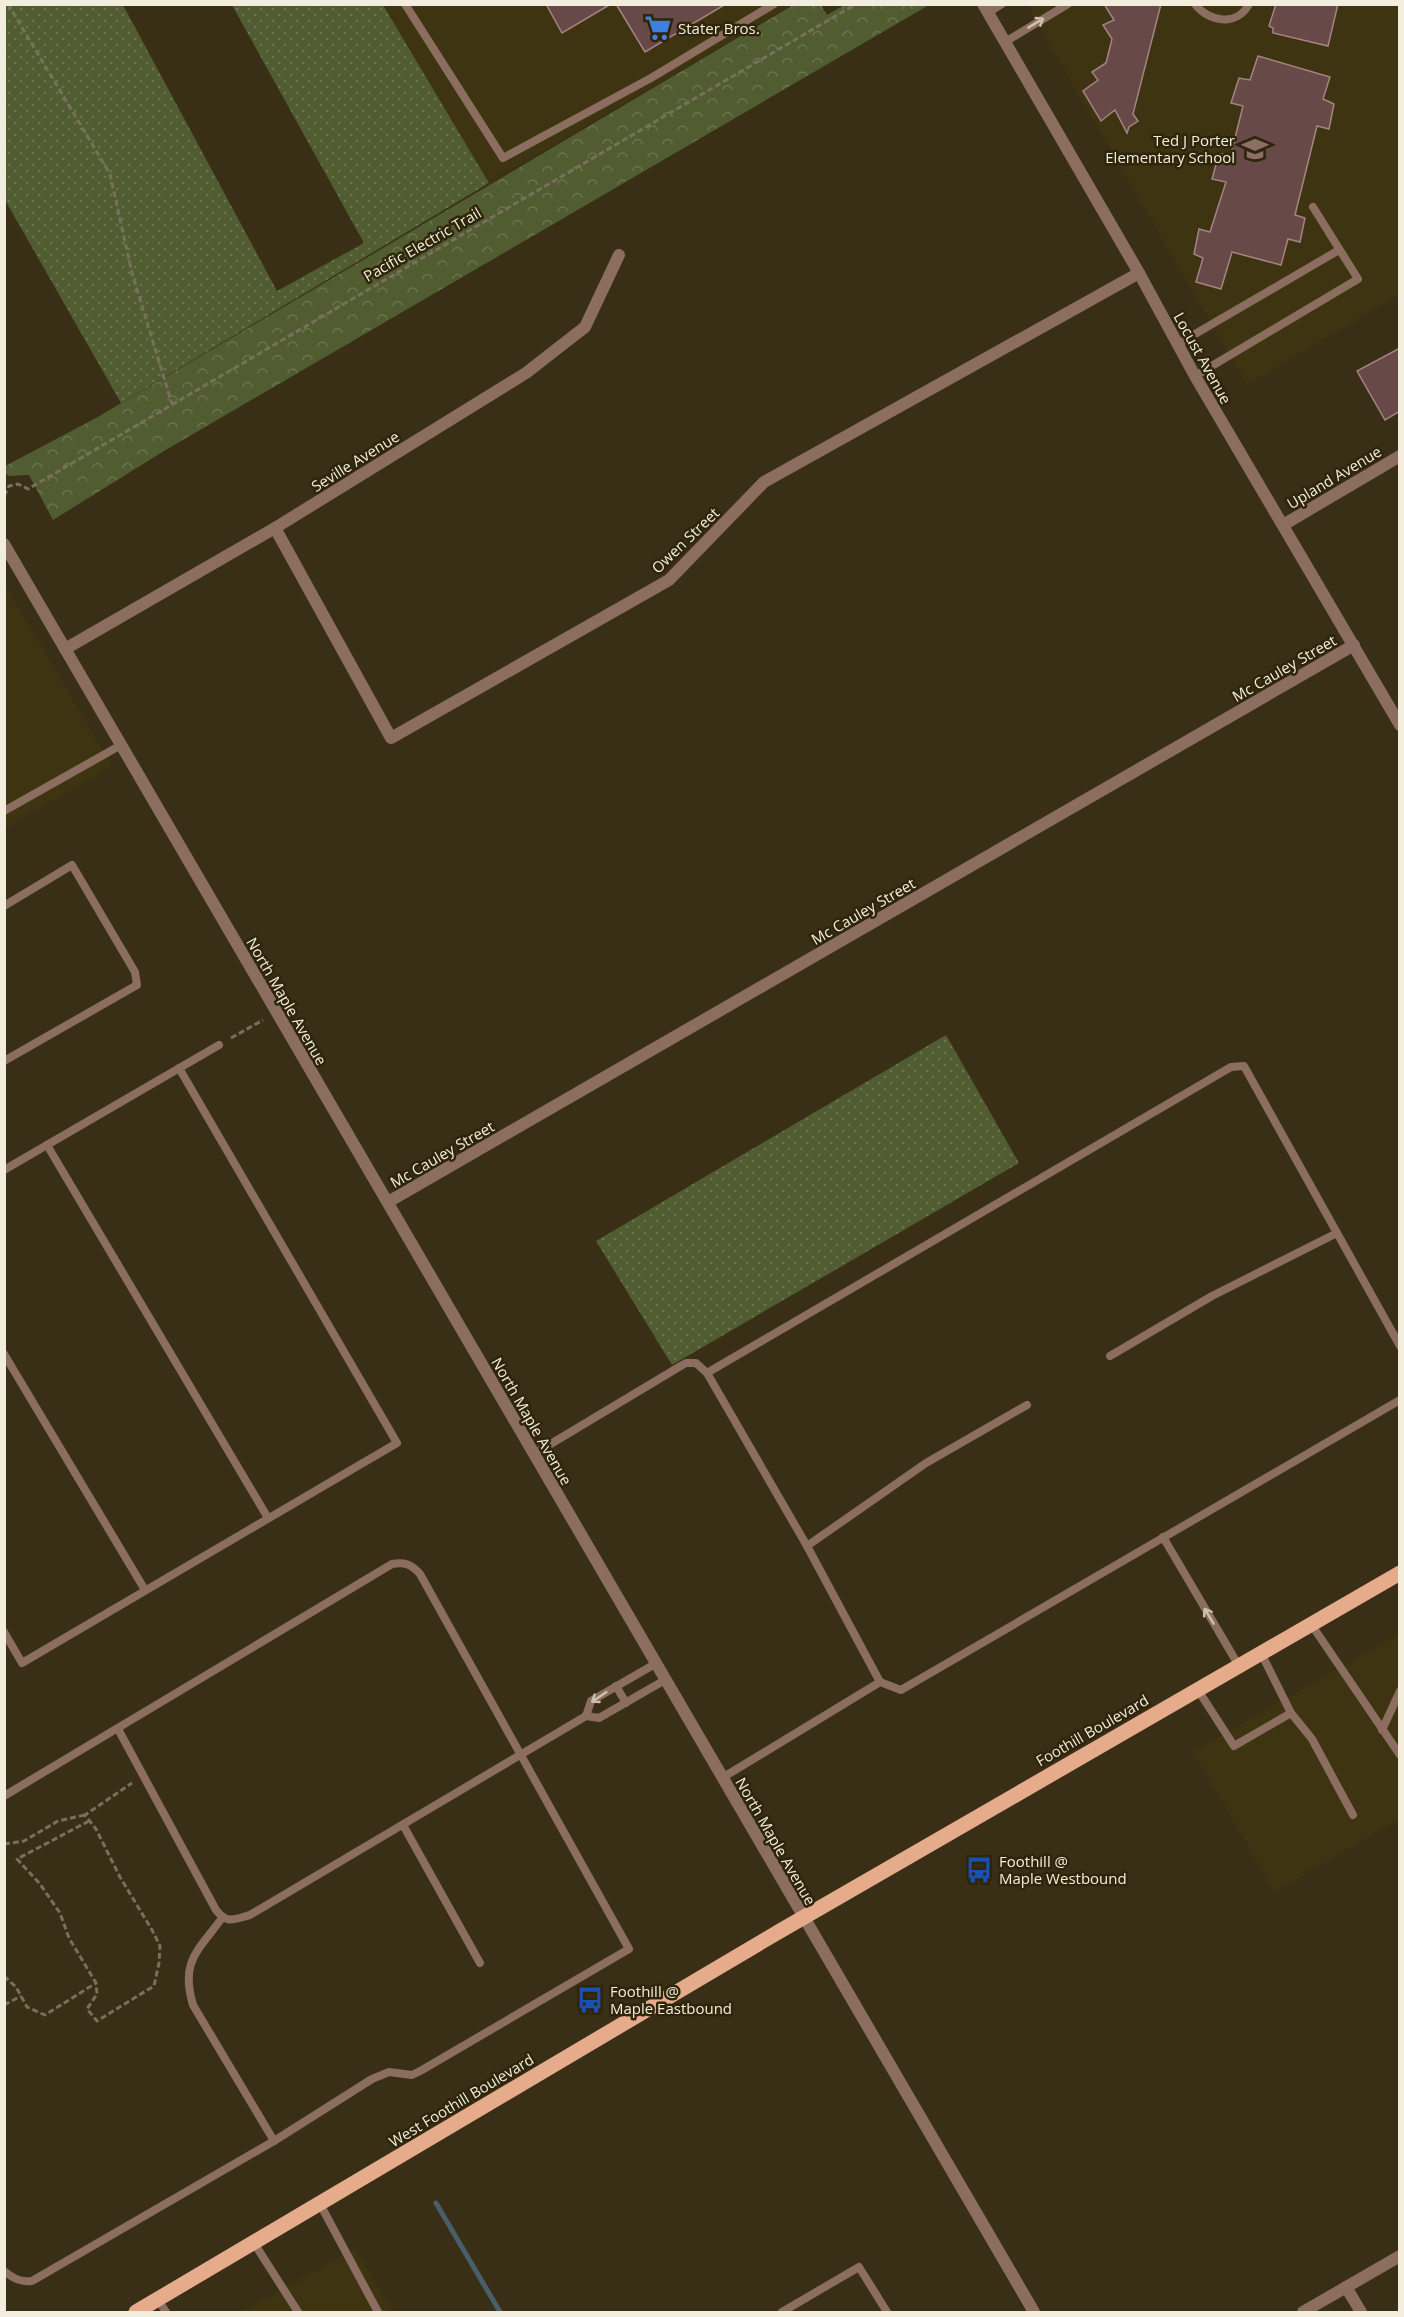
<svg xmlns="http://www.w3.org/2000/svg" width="1404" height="2317" font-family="'Open Sans',sans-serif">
  <defs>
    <pattern id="grass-dots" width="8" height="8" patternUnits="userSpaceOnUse" patternTransform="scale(1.5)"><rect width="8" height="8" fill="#515c31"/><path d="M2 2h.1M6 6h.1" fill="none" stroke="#6a744e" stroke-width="1.8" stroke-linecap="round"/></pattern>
    <pattern id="park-crowns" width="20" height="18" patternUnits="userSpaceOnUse" patternTransform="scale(1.5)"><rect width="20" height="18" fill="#515c31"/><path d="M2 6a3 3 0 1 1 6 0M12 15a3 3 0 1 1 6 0" fill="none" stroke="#6a744e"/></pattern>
  </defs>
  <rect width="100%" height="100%" fill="#382f16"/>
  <g fill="#3f3412">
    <path d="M 383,5 L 792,5 L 489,183 Z"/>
    <path d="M 1027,5 L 1399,5 L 1399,294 L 1247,385 Z"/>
    <path d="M 4,584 L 112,766 L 5,828 L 4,828 Z"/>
    <path d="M 1399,1634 L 1399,1819 L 1275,1892 L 1193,1752 Z"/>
    <path d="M 355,2249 L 393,2312 L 240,2312 L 273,2295 Z"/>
  </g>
  <g fill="url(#grass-dots)">
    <path d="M 4,5 L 123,5 L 277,291 L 364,243 L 232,5 L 383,5 L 489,183 L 121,403 L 5,200 Z"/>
    <path d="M 946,1035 L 1019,1163 L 672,1365 L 596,1241 Z"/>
  </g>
  <path fill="url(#park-crowns)" d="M 795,4 L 821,5 L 827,15 L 844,5 L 929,5 L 164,451 L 53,520 L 29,475 L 8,476 L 5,472 L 5,466 L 96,418 Z"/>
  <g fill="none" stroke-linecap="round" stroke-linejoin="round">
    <path stroke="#495e68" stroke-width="5" d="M 436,2203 L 500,2312"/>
  </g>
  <g fill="#674948" stroke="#a58382" stroke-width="1.5">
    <path d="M 546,4 L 611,4 L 562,33 Z"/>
    <path d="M 616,4 L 726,4 L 645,52 Z"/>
    <path d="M 1104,4 L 1161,4 L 1133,114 L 1138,121 L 1129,127 L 1127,133 L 1115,110 L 1101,121 L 1083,91 L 1098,80 L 1092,72 L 1106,63 L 1112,39 L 1103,25 L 1114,20 Z"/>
    <path d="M 1276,4 L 1338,4 L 1328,46 L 1273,33 L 1273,28 L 1269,26 Z"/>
    <path d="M 1258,56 L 1330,77 L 1323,99 L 1334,104 L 1329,129 L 1317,126 L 1295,215 L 1305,218 L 1300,242 L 1288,239 L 1281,265 L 1232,252 L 1221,289 L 1196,282 L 1203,258 L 1194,254 L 1199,229 L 1210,232 L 1226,182 L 1212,179 L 1219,154 L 1231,154 L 1243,106 L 1231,103 L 1239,78 L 1250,80 Z"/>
    <path d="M 1400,348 L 1400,411 L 1385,420 L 1357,371 Z"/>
  </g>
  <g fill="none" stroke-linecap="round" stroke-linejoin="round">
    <g stroke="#78705b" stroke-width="3" stroke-dasharray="6 3" stroke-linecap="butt">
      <path d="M 8,4 L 110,174 L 132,273 L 172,404"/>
      <path d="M 4,496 L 9,486 L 18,484 L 28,489 L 856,4"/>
      <path d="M 231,1038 L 263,1020"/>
      <path d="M 89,1821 L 17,1859 L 40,1884 L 60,1913 L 69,1938 L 96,1983 L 97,1994 L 87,2009 L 97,2021 L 154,1986 L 159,1963 L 160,1946 L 152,1930 L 120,1877 L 96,1829 L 85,1815 L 132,1783"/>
      <path d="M 4,1844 L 24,1841 L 58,1821 L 85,1815"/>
      <path d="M 4,1976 L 16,1987 L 27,2007 L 45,2015 L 96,1983"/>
      <path d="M 4,2005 L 21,1996"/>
    </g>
    <g stroke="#8b6e5f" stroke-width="8">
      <path d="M 405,4 L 503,158 L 651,78 L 774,4"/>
      <path d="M 1195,4 C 1208,22 1237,27 1249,4"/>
      <path d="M 988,13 L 1002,4"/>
      <path d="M 1005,42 L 1068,4"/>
      <path d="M 1178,344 L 1339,250"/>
      <path d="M 1195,376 L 1358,279 L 1313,207"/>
      <path d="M 4,811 L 121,745"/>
      <path d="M 4,906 L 72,865 L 135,972 L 137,985 L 4,1061"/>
      <path d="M 47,1145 L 268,1518"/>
      <path d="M 4,1170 L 219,1045"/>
      <path d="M 4,1354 L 145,1590"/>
      <path d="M 1110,1356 L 1212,1296 L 1337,1233"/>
      <path d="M 707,1373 L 1231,1067 L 1244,1066 L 1400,1346"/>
      <path d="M 534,1454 L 679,1367 L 686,1363 L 696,1363 L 707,1373 L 807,1546 L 926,1463 L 1027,1405"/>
      <path d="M 1163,1537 L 1239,1666"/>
      <path d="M 807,1546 L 880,1682"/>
      <path d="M 1311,1624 L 1400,1755"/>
      <path d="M 4,1632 L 22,1663 L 397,1443 L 179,1068"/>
      <path d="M 1261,1653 L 1291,1713 L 1312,1739 L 1353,1815"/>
      <path d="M 616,1686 L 626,1703"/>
      <path d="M 1198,1690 L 1234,1746 L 1291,1713"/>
      <path d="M 586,1716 L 599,1718 L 665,1680"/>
      <path d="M 118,1729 L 216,1910 C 228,1925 234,1919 250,1915 L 586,1716 L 591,1701 L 655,1664"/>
      <path d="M 1382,1730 L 1400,1691"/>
      <path d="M 722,1778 L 880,1682 L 901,1690 L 1400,1400"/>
      <path d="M 4,1796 L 392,1564 C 405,1562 411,1564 420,1574 L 629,1949 L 422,2070 L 412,2075 L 389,2072 L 372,2079 L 274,2141 L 32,2281 C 20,2282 14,2279 4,2271"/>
      <path d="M 403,1825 L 480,1963"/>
      <path d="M 222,1918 C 198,1951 180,1961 193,2005 L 274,2141"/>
      <path d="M 320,2204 L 378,2312"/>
      <path d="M 254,2243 L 298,2312"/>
      <path d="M 158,2300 L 166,2312"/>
      <path d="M 782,2312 L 859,2267 L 887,2312"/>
    </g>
    <g stroke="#8b6e5f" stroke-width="12">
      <path d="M 1283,525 L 1400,456"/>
      <path d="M 275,528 L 391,738 L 669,580 L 764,482 L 1139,273"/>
      <path d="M 4,544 L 1034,2312"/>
      <path d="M 65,649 L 275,528 L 526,373 L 585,327 L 619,255"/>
      <path d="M 388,1202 L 1354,645"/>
      <path d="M 1346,2287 L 1361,2312"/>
      <path d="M 1303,2312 L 1400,2256"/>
    </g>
    <path stroke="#8b6e5f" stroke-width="12" d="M 983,4 L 1139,273 L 1195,376 L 1400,725"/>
    <path stroke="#e5ab8b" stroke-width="15" d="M 136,2312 L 780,1931 L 1400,1573"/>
  </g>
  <defs><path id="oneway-shaft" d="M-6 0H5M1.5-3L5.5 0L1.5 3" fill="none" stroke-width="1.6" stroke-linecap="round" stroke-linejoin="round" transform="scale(1.5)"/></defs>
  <g stroke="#cfc1b2">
    <use href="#oneway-shaft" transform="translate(1036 23) rotate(-31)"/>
    <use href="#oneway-shaft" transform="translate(1209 1616) rotate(-121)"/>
    <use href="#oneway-shaft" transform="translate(599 1697) rotate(146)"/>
  </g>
  <defs>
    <g id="supermarket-bare" transform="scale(2.07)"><path d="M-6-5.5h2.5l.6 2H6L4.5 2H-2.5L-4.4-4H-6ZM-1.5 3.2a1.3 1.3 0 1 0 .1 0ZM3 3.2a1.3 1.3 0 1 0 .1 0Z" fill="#3f7fe0" stroke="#2e250b" stroke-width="2.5" paint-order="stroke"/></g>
    <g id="school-bare" transform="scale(2.07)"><path d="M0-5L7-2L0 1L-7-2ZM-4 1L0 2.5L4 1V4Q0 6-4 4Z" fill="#8d6e63" stroke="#2e250b" stroke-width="2.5" paint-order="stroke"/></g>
    <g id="bus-bare" transform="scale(2.07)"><path d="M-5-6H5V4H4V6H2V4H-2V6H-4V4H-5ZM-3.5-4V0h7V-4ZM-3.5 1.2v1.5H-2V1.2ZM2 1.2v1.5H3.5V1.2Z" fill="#1a4fb4" stroke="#2e250b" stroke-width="2.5" paint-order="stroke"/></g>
  </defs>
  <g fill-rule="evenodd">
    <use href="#supermarket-bare" x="658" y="28"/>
    <use href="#school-bare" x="1255" y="149"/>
    <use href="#bus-bare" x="979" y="1870"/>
    <use href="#bus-bare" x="590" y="2000"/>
  </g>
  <g text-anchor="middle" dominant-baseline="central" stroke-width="5" stroke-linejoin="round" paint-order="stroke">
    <g font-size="15" fill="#f3edde" stroke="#2e250b" text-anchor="start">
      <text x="678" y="28">Stater Bros.</text>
      <text x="1235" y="140" text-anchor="end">Ted J Porter<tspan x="1235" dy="17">Elementary School</tspan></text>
      <text x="999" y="1861">Foothill @<tspan x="999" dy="17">Maple Westbound</tspan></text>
      <text x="610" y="1991">Foothill @<tspan x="610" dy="17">Maple Eastbound</tspan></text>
    </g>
    <g font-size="15" fill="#f3edde" stroke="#2e250b">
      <text transform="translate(422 244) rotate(-30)">Pacific Electric Trail</text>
      <text transform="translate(1203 358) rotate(61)">Locust Avenue</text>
      <text transform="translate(355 461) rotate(-32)">Seville Avenue</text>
      <text transform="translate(1334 477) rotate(-31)">Upland Avenue</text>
      <text transform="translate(685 540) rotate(-44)">Owen Street</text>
      <text transform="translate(1284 668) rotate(-30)">Mc Cauley Street</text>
      <text transform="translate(863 911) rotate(-30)">Mc Cauley Street</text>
      <text transform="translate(287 1001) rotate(60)">North Maple Avenue</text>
      <text transform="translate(442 1154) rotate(-30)">Mc Cauley Street</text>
      <text transform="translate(532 1421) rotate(60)">North Maple Avenue</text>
      <text transform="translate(1092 1730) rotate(-30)">Foothill Boulevard</text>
      <text transform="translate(776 1841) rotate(60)">North Maple Avenue</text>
      <text transform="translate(461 2100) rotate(-31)">West Foothill Boulevard</text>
    </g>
  </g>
  <rect width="1404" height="2317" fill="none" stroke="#f3edde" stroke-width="12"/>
</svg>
